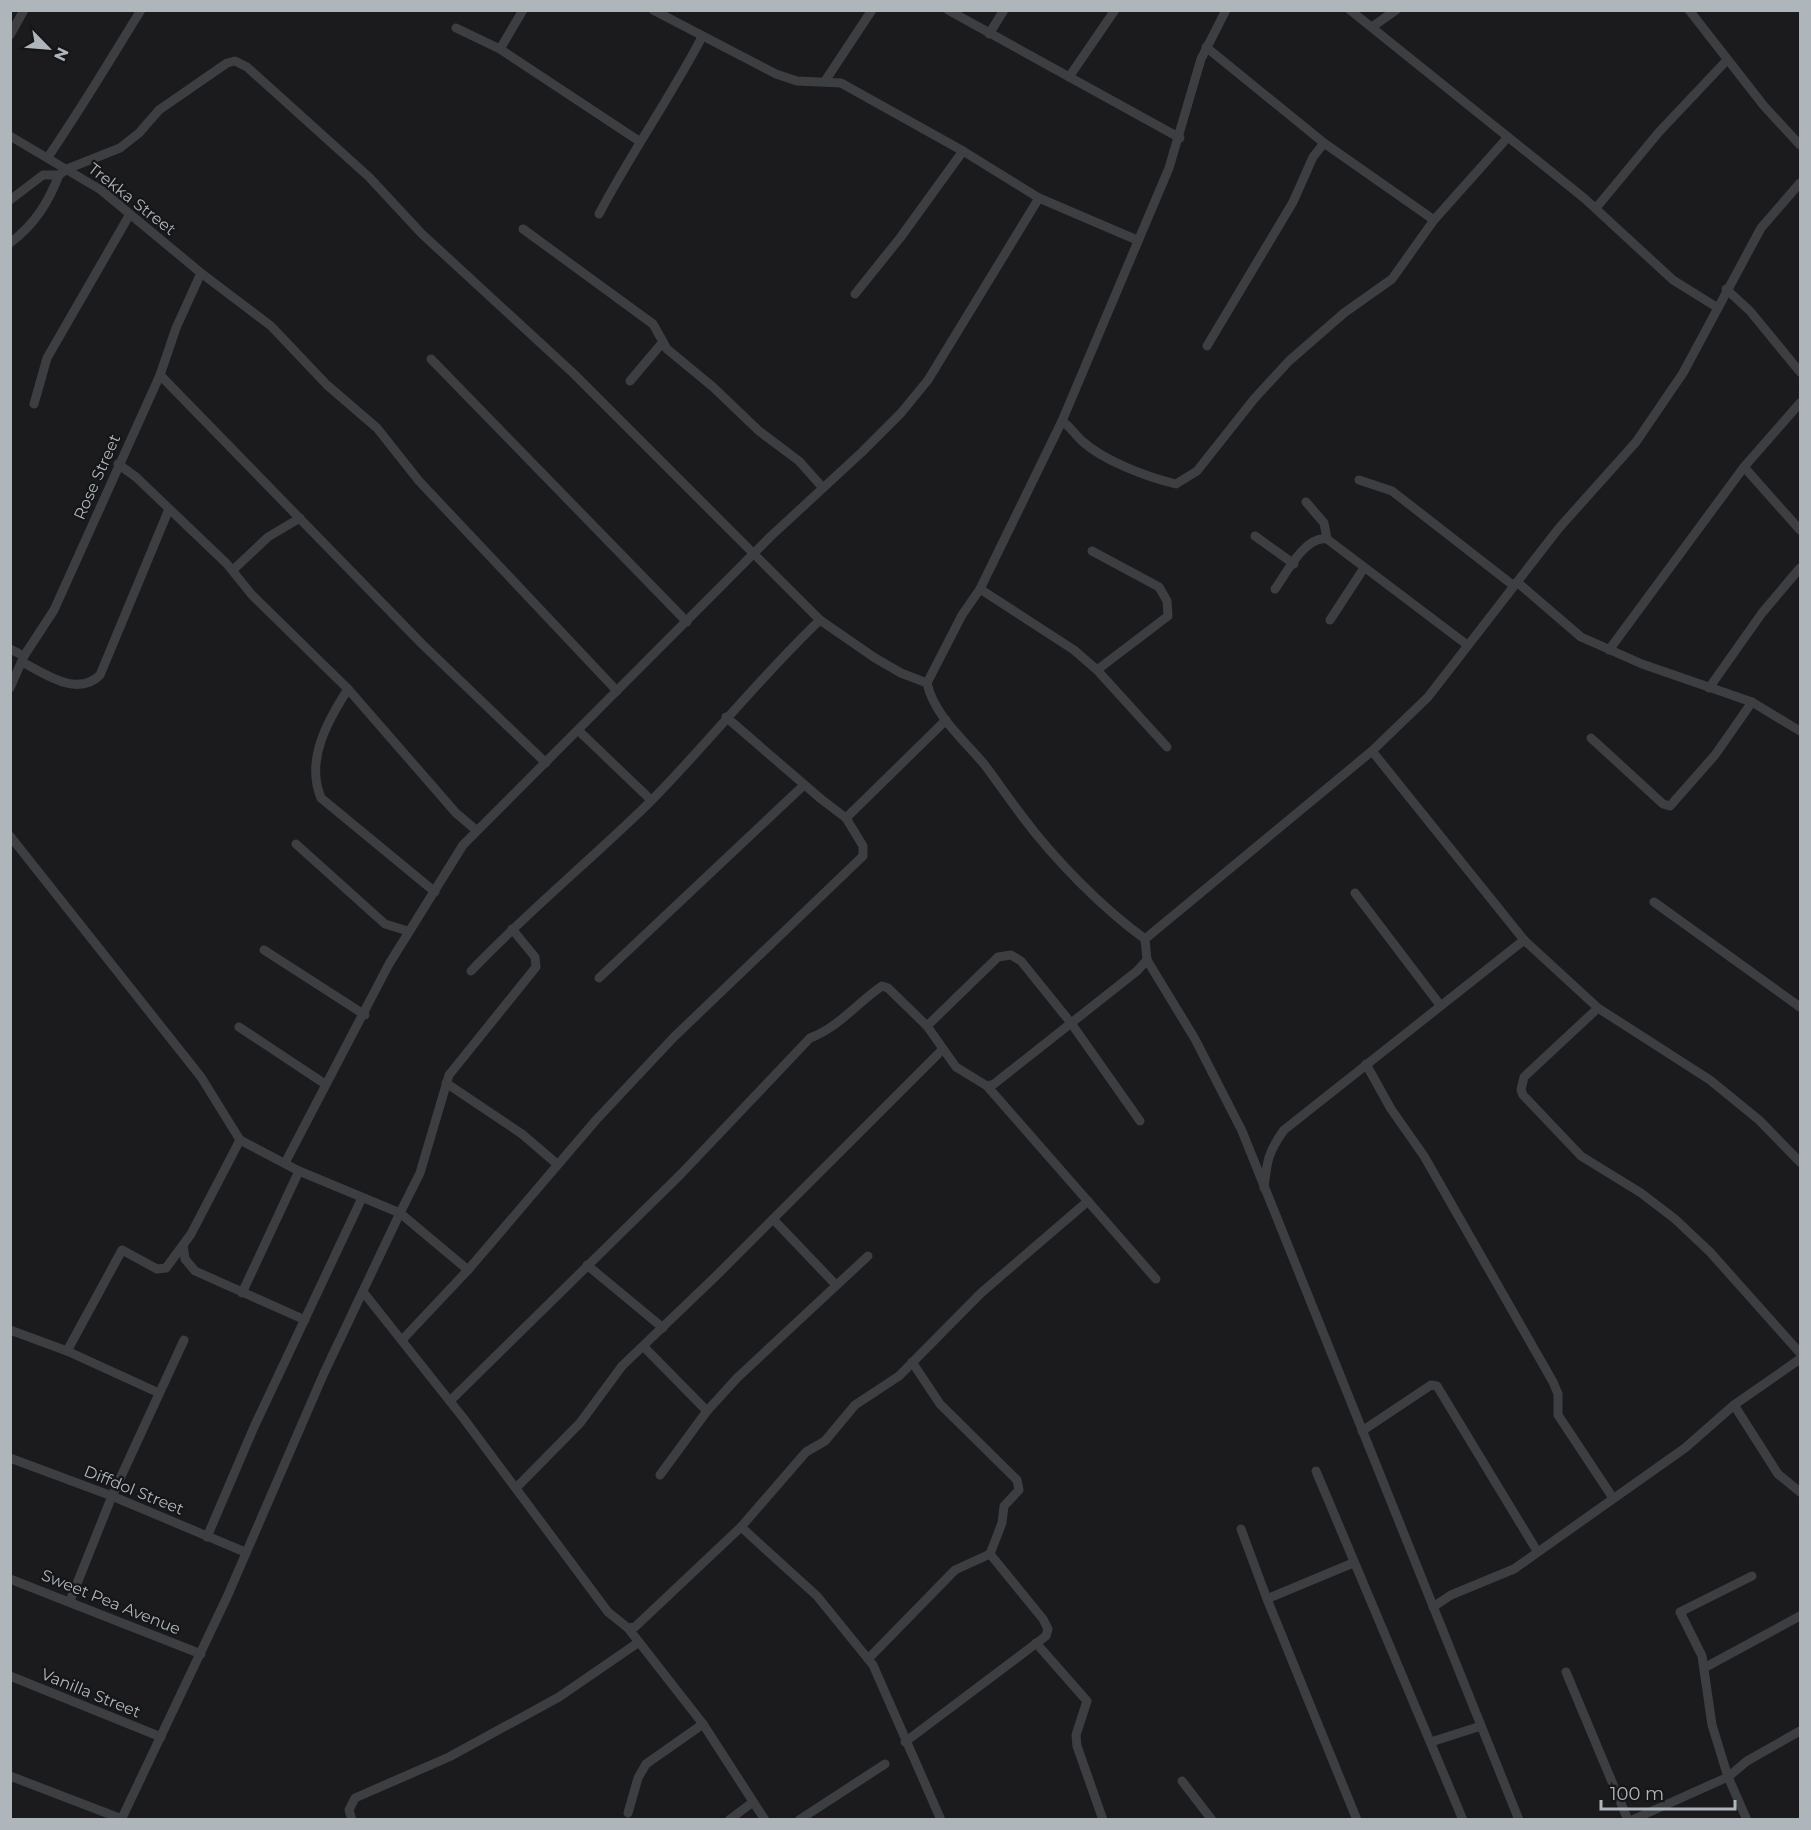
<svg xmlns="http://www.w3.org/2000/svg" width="1811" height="1830" font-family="Montserrat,sans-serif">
  <rect width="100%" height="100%" fill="#1b1b1d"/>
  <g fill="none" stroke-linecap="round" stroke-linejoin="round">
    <g stroke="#3c3e42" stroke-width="9">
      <path d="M 653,10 L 776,74 L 797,81 L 841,83 L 963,151 L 1039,198 L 1137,240"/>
      <path d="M 948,10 L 1180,138"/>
      <path d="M 1350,10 L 1584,198 L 1673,280 L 1718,308"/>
      <path d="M 1689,10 L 1764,106 L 1800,145"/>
      <path d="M 1372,27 L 1396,10"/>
      <path d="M 456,28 L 500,49 L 639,141"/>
      <path d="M 989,34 L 1004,10"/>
      <path d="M 10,35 L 24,10"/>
      <path d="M 1206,47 L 1324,143 L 1434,220"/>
      <path d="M 500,49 L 523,10"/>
      <path d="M 1069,77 L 1115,10"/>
      <path d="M 825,81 L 872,10"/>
      <path d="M 10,136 L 101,190 L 201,273 L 271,326 L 327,385 L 377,428 L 419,481 L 617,691"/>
      <path d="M 48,157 C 81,109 110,60 141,10"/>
      <path d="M 1800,183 L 1761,228 L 1683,373 L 1636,442 L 1559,528 L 1428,697 L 1372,751 L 1524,940 L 1598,1008 L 1710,1080 L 1759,1120 L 1800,1162"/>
      <path d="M 10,200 L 43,175 L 59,175 L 67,169 L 120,148 L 139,133 L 159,110 L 227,63 L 235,61 L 247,67 L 369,177 L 422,234 L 573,373 L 820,620 L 875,658 L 901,673 L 927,683"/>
      <path d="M 1596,208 L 1659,132 L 1727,60"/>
      <path d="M 599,214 C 631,153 670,98 702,37"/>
      <path d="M 523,229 L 653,324 L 667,349 L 713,387 L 759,431 L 799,461 L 823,488"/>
      <path d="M 10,243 C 35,224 48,203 59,175"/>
      <path d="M 1726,289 L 1750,311 L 1800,372"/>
      <path d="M 855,294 L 900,238 L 963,151"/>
      <path d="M 1207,346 L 1293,202 L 1313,157 L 1324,143"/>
      <path d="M 431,359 L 687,622"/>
      <path d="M 160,375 L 422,644 L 546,763"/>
      <path d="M 630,381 L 663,342"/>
      <path d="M 34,404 L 47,358 L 130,214"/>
      <path d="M 1062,421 C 1071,427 1074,434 1082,441 C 1104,461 1147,477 1176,484 L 1197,471 L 1254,399 L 1289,361 L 1344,313 L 1392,279 L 1434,220 L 1508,137"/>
      <path d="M 118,464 L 136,477 L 227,564 L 252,595 L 348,689 L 456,813 L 476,830"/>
      <path d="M 1744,467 L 1800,530"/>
      <path d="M 1359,480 L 1392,491 L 1514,586"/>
      <path d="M 1306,502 L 1324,523 L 1327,539"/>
      <path d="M 1255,536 L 1294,564"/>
      <path d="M 1092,551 L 1159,587 L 1167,601 L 1168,616 L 1097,670"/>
      <path d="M 233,570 L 268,537 L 300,518"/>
      <path d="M 1517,582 L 1581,637 L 1642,664 L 1752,702 L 1800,731"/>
      <path d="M 980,589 L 1062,421 L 1169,168 L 1201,59 L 1226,10"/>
      <path d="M 1275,589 C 1286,574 1305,535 1327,539 L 1466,644"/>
      <path d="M 1330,620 L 1364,568"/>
      <path d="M 10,649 L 24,656"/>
      <path d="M 1609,650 L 1744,467 L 1800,403"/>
      <path d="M 22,662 C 44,673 77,698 100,675 L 169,509"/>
      <path d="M 10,688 L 24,656 L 54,610 L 160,375 L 176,328 L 201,273"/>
      <path d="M 1709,688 L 1762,613 L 1800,568"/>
      <path d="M 348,689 C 328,720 305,760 321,798 L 435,892"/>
      <path d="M 579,731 L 651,800"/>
      <path d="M 1591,738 L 1663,804 L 1670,806 L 1715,755 L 1752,702"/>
      <path d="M 846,818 L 946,720"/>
      <path d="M 10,836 L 201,1077 L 240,1140 L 299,1171 L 400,1213 L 468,1270"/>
      <path d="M 296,844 L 385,924 L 408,931"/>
      <path d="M 1355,893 L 1440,1005"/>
      <path d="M 1654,902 L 1800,1007"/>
      <path d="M 1145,939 C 1101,907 1055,860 1022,816 C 1009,799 997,781 984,764 C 963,739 934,715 927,683 L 962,615 L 980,589 L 1074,650 L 1097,670 L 1167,747"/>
      <path d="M 264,950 L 365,1015"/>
      <path d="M 1147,960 L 1195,1039 L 1242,1131 L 1519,1820"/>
      <path d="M 471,971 C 528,911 592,859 651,801 C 709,742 760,677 820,620"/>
      <path d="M 599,978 L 804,785"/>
      <path d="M 1598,1008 L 1524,1077 L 1521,1090 L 1523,1095 L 1581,1156 L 1641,1193 L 1675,1219 L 1710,1252 L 1800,1353"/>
      <path d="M 239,1027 L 325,1084"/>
      <path d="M 1366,1064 L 1391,1109 L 1424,1156 L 1553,1382 L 1558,1394 L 1558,1415 L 1613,1498"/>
      <path d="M 446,1083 L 522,1134 L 557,1164"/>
      <path d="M 987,1086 L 994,1084 L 1137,971 L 1147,960 L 1145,939 L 1372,751"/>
      <path d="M 1140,1121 L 1071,1023 L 1021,961 L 1011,955 L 998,957 L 927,1026 L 956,1067 L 987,1086 L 1156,1279"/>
      <path d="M 285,1163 L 389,964 L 463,845 L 770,537 L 862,452 L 901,413 L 928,380 L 1039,198"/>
      <path d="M 1264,1188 C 1267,1161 1268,1152 1284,1130 L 1524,940"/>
      <path d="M 773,1219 L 836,1285"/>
      <path d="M 183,1245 L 185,1259 L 195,1271 L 305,1320"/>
      <path d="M 587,1265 L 663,1328"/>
      <path d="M 242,1293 L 299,1171"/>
      <path d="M 364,1293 L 464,1419 L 608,1612 L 628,1628 L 635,1627 L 741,1527 L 806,1452 L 825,1441 L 855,1405 L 899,1376 L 981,1293 L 1088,1201"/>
      <path d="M 10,1330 L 67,1351 L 159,1393"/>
      <path d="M 402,1340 L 468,1270 L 596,1120 L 674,1037 L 863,856 L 863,846 L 846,818 L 821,799 L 726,717"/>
      <path d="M 644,1347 L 707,1411"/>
      <path d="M 67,1351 L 122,1250 L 157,1269 L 166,1268 L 191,1234 L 240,1140"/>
      <path d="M 450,1401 L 681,1174 L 810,1038 C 839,1027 857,1003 882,986 L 888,988 L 927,1026"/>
      <path d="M 1734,1405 L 1778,1474 L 1800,1492"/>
      <path d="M 1362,1431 L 1431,1385 L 1437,1386 L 1537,1551"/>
      <path d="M 10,1458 L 112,1496 L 245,1552"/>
      <path d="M 1316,1471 L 1463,1820"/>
      <path d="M 660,1475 L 707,1411 L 737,1378 L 868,1256"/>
      <path d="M 516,1488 L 580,1423 L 622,1366 L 716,1276 L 942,1050"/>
      <path d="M 741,1527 L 817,1596 L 873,1665 L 941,1820"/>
      <path d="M 1241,1529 L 1267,1599 L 1357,1820"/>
      <path d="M 207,1537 L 254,1427 L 362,1198"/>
      <path d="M 10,1579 L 201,1654"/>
      <path d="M 1267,1599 L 1353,1563"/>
      <path d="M 70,1601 L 112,1496 L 184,1340"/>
      <path d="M 1433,1607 L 1451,1595 L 1514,1569 L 1685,1448 L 1734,1405 L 1800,1359"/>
      <path d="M 628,1628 L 703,1724 L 765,1820"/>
      <path d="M 1036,1643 L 1087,1701 L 1076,1735 L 1077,1746 L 1103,1820"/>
      <path d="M 868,1659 L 955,1570 L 990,1554"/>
      <path d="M 1704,1668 L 1800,1616"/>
      <path d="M 1566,1672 L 1628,1820"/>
      <path d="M 10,1676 L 161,1737"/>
      <path d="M 905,1742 L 1046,1636 L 1048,1629 L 1043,1619 L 990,1554 L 1002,1523 L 1004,1506 L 1019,1490 L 1017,1480 L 940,1404 L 912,1362"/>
      <path d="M 1431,1742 L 1481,1726"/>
      <path d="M 10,1776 L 122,1819"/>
      <path d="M 1182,1781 L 1212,1820"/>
      <path d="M 628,1813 L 638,1778 L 646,1764 L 703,1724"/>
      <path d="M 121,1820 L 227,1597 L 324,1373 L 400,1213 L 420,1173 L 449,1075 L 536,967 L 535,957 L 512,929"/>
      <path d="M 352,1820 L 349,1810 L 355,1798 L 449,1757 L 559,1697 L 639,1642"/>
      <path d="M 729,1820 L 753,1802"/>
      <path d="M 799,1820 L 885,1764"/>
      <path d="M 1632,1820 L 1728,1777 L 1747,1761 L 1800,1731"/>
      <path d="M 1747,1820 L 1728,1777 L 1712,1725 L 1702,1656 L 1680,1612 L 1752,1576"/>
    </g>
  </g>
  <g text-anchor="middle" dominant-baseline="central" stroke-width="4.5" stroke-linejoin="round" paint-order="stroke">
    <g font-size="16" fill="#aeb6bc" stroke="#161618">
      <text transform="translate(132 199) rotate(38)">Trekka Street</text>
      <text transform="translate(97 477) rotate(-66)">Rose Street</text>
      <text transform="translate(134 1490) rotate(22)">Diffdol Street</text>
      <text transform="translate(111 1602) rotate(22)">Sweet Pea Avenue</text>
      <text transform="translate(91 1693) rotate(22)">Vanilla Street</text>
    </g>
  </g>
  <rect width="1811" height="1830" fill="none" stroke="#aeb6bc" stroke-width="24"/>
  <g transform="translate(48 48) rotate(115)" stroke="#161618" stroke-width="4.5" paint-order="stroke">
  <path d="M0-4.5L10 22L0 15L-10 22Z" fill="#aeb6bc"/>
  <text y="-9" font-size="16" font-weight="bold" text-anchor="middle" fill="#aeb6bc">N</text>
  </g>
  <path d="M1601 1800v9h134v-9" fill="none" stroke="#aeb6bc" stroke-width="3"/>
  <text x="1610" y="1800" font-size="18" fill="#aeb6bc" stroke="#161618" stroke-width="4.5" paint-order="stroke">100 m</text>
</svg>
